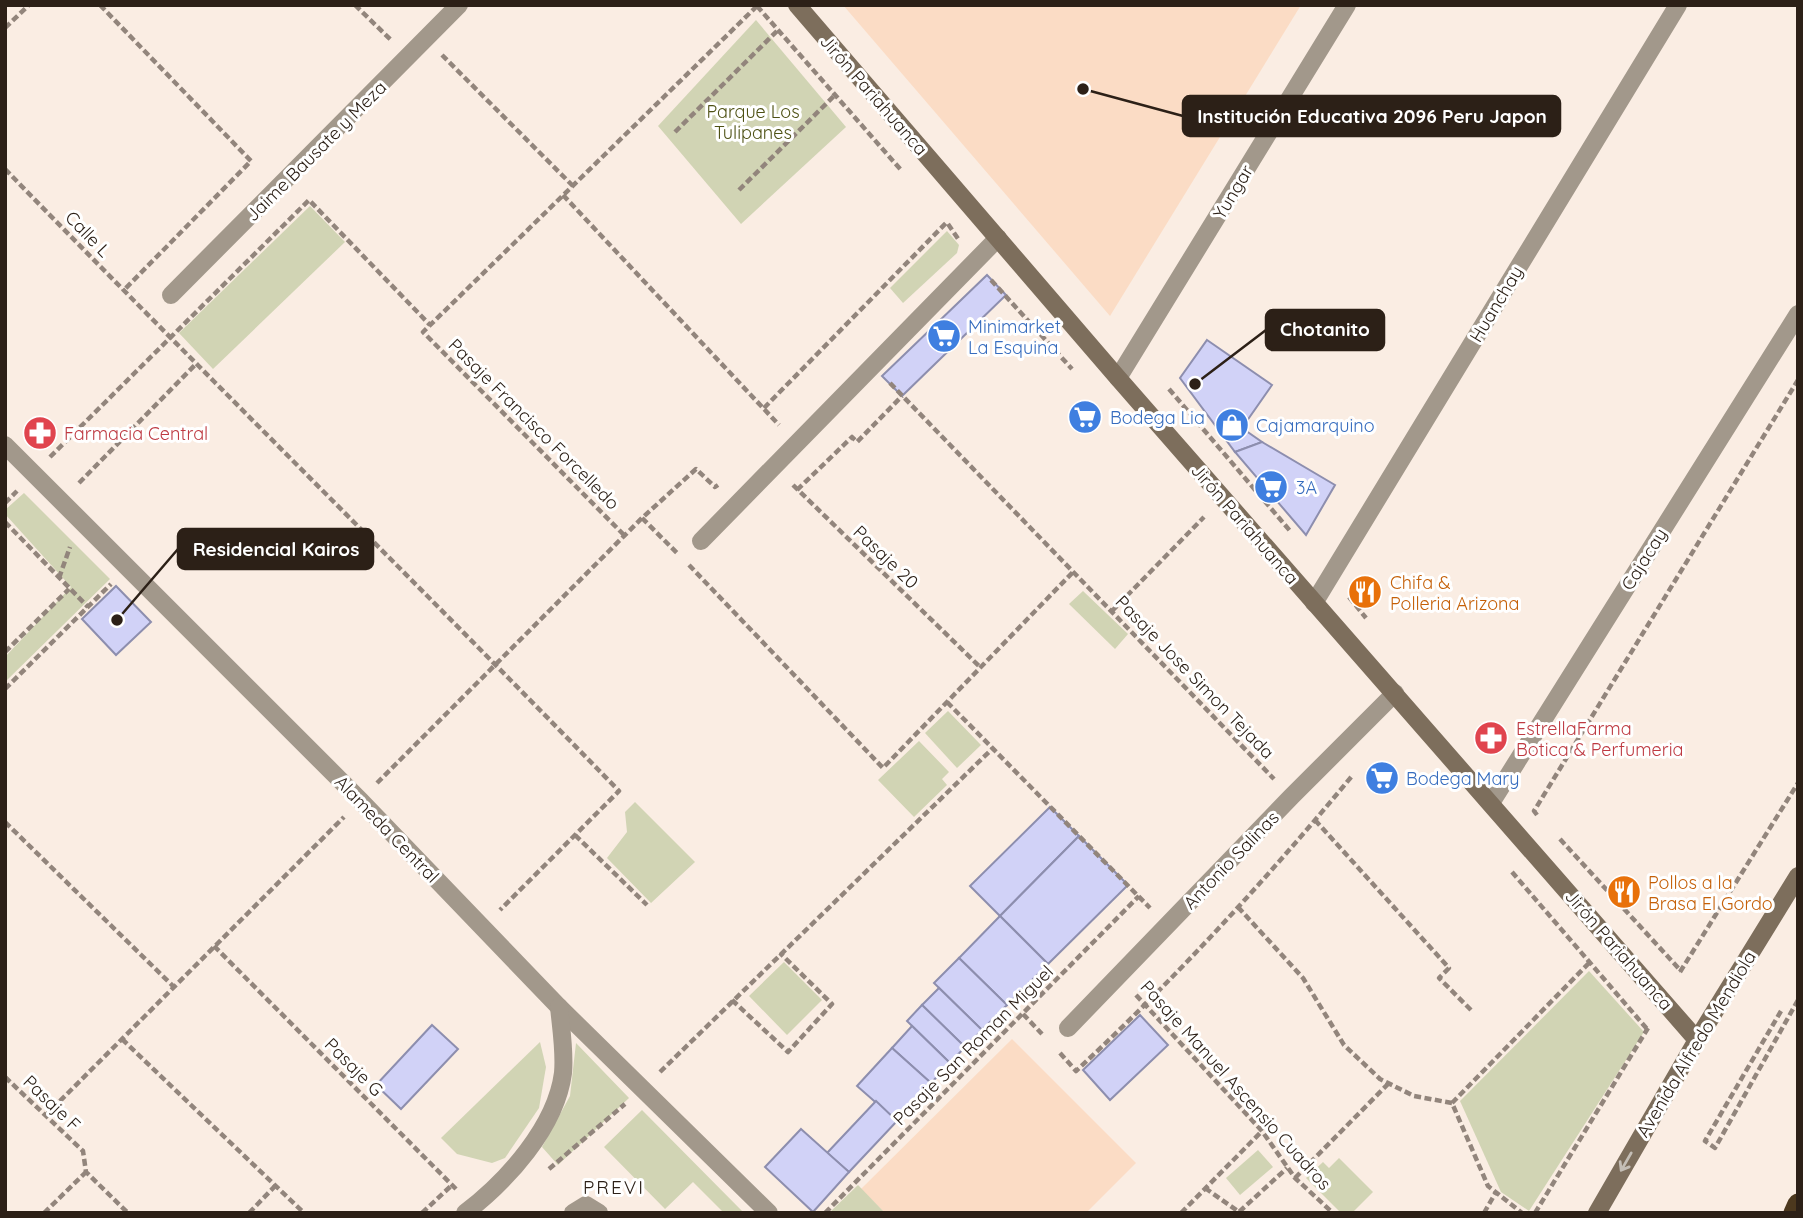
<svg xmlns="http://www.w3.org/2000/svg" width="1803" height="1218" font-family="Quicksand,sans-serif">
  <rect width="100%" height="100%" fill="#faede3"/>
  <g fill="#fbdcc5">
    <path d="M 843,5 L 1301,5 L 1110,316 Z"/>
    <path d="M 1012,1039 L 1136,1163 L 1086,1213 L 885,1213 L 861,1189 Z"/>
  </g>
  <g fill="#d1d4b4">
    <path d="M 756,20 L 846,127 L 741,224 L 658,126 Z"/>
    <path d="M 310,206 L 345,242 L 213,369 L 179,333 Z"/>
    <path d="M 947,231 L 959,245 L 957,253 L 903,303 L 890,288 Z"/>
    <path d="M 24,493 L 110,579 L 5,682 L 5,657 L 71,587 L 5,514 L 5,510 Z"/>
    <path d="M 1083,591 L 1128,634 L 1115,649 L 1069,604 Z"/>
    <path d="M 948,711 L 981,745 L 957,768 L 925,733 Z"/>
    <path d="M 919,741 L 949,772 L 942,779 L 947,785 L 914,817 L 878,780 Z"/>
    <path d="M 635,802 L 695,862 L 651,903 L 607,858 L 627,832 L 625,812 Z"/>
    <path d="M 784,962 L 822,1000 L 787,1035 L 749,996 Z"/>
    <path d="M 1589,971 L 1644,1032 L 1529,1211 L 1501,1192 L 1460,1101 Z"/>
    <path d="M 540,1042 L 546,1067 L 539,1108 L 505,1158 L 492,1163 L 457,1154 L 441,1138 Z"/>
    <path d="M 576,1043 L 629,1098 L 558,1165 L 542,1147 L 570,1096 Z"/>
    <path d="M 642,1110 L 744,1213 L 724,1213 L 693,1182 L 665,1209 L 604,1147 Z"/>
    <path d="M 1258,1150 L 1273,1167 L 1240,1195 L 1226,1178 Z"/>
    <path d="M 1339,1158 L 1373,1192 L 1352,1213 L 1341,1213 L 1306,1178 L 1323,1162 L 1329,1168 Z"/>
    <path d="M 858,1185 L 885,1213 L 829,1213 Z"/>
  </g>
  <g fill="#d1d2f7" stroke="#8d8eae" stroke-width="2">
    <path d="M 987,275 L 1006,295 L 902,396 L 882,376 Z"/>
    <path d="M 1207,340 L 1272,385 L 1242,428 L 1262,442 L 1235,452 L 1180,378 Z"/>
    <path d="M 1262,442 L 1335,485 L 1306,535 L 1235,452 Z"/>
    <path d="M 116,586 L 151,622 L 116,655 L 82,619 Z"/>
    <path d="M 1050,807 L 1079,836 L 1000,916 L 970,886 Z"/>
    <path d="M 1079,836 L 1128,885 L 1048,964 L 1000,916 Z"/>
    <path d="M 1000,916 L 1048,964 L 1007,1005 L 959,958 Z"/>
    <path d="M 959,958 L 1007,1005 L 982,1030 L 934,983 Z"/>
    <path d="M 939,988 L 982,1030 L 965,1047 L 922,1005 Z"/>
    <path d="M 922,1005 L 965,1047 L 950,1063 L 907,1021 Z"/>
    <path d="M 1140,1015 L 1168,1045 L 1110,1100 L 1083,1070 Z"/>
    <path d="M 432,1025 L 458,1049 L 401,1109 L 376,1085 Z"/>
    <path d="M 912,1026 L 950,1063 L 931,1083 L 892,1048 Z"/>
    <path d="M 892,1048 L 931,1083 L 897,1121 L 857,1086 Z"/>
    <path d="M 876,1101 L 897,1121 L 849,1172 L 827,1153 Z"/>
    <path d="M 801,1129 L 849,1172 L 813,1212 L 765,1167 Z"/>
  </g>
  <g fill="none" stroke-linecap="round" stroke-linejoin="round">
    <g stroke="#92857c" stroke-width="4.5" stroke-dasharray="7 3.5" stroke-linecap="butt">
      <path d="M 100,5 L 251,161 L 123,291"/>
      <path d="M 355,5 L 391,40"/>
      <path d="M 757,6 L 901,170"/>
      <path d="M 5,28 L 29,5"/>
      <path d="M 442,55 L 573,186"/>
      <path d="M 675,132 L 778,30"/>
      <path d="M 5,169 C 208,378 416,582 619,791 L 500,910"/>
      <path d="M 739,190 L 835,95"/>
      <path d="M 563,195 L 779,425"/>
      <path d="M 948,224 L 959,240"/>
      <path d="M 991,280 L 1072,369"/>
      <path d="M 890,383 L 1274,779"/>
      <path d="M 1169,389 L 1291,532"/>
      <path d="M 764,408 L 947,222"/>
      <path d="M 50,457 L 309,200 L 430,325"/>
      <path d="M 79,483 L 196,364"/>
      <path d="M 793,485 L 980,667"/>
      <path d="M 797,490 L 852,437 L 857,442 L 902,396"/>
      <path d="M 5,503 L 17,491"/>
      <path d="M 642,518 L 678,554"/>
      <path d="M 5,522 L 88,607"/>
      <path d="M 624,535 L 423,332 L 757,6"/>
      <path d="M 689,565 L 883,768 L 1074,571"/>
      <path d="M 59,578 L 70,547"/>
      <path d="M 1349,597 L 1366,618"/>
      <path d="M 1112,611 L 1204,517"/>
      <path d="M 5,652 L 69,589"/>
      <path d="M 5,689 L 111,584"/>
      <path d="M 947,702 L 1150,908"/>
      <path d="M 377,783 L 642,518 L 696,469 L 715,487 L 718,485"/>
      <path d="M 1537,815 L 1534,811 L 1798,380"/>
      <path d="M 1315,820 L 1449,968 L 1439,978 L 1473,1012"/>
      <path d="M 5,822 L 174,987"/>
      <path d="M 575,835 L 647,905"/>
      <path d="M 1560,839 L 1681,971"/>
      <path d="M 1512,872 L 1647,1029"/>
      <path d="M 1238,907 L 1303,978 L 1344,1045 L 1380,1079 L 1414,1096 L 1452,1103 L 1488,1186 L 1522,1213"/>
      <path d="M 214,946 L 456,1189"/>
      <path d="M 1680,972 L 1798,783"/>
      <path d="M 1136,995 L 1262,1131 L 1295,1178 L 1333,1213"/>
      <path d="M 732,1000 L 788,1052 L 832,1004 L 780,953"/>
      <path d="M 1781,1011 L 1705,1141 L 1715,1148 L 1798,1000"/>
      <path d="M 1023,1014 L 1042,1034"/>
      <path d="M 122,1039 L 304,1213"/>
      <path d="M 1060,1053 L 1076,1071 C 1175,979 1266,880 1352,776"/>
      <path d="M 660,1072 L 993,748"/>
      <path d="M 5,1077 L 83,1151 L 86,1172 L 128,1213"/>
      <path d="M 1452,1103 L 1589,963"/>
      <path d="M 45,1116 L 344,817"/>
      <path d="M 549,1169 L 625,1104"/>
      <path d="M 1295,1178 L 1389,1083"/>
      <path d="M 1205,1188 L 1239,1212 L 1287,1168"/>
      <path d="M 44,1213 L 86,1172"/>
      <path d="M 249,1213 L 276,1185"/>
      <path d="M 422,1213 L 452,1185"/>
      <path d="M 825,1213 L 1139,896"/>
      <path d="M 1181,1213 L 1262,1131"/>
      <path d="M 1484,1213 L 1496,1192"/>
      <path d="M 1535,1213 L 1648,1028"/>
    </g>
    <path stroke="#a2988b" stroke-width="18" d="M 573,1213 L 586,1205 L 599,1213"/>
    <g stroke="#a2988b" stroke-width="18">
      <path d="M 171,295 L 459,5"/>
      <path d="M 1118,378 L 1347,5"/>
      <path d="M 5,445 L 360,800 L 559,1007 L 769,1213"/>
      <path d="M 701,541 L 998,238"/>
      <path d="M 1314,603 L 1678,5"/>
      <path d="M 1491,803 L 1798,314"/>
      <path d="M 1068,1028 L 1291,797 L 1395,693"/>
      <path d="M 465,1213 C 507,1181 556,1127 563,1073 C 565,1051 561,1028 559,1007"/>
    </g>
    <g stroke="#7d6e5c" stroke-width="18">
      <path d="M 797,5 L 1118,378 L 1697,1040"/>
      <path d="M 1597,1213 L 1697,1040 L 1798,876"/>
    </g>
    <path stroke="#4c381e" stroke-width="21" d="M 1794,1213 L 1798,1204"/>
  </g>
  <defs><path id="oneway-shaft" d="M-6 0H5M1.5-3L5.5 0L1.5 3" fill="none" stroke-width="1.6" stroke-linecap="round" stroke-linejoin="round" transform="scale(1.75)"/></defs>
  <use stroke="#c4beb6" href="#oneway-shaft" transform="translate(1626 1162) rotate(120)"/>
  <defs>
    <g id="supermarket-disc" transform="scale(1.75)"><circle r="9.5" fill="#3f7fe0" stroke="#fff"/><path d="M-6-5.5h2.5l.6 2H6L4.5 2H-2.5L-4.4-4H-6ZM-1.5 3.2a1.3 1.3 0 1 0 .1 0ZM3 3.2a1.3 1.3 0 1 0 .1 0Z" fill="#fff"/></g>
    <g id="shop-disc" transform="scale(1.75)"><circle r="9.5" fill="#3f7fe0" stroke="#fff"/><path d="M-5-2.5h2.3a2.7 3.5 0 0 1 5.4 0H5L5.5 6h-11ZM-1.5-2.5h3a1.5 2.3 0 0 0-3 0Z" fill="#fff"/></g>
    <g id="pharmacy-disc" transform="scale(1.75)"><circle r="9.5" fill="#e0444e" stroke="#fff"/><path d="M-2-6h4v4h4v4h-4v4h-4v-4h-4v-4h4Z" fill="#fff"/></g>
    <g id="restaurant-disc" transform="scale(1.75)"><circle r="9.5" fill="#e8710a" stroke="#fff"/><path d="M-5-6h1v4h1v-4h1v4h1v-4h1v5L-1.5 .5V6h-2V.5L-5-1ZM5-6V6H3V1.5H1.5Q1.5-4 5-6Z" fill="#fff"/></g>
  </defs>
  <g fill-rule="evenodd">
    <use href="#supermarket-disc" x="944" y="336"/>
    <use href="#supermarket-disc" x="1085" y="417"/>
    <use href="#shop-disc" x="1232" y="425"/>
    <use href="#pharmacy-disc" x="40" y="433"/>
    <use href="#supermarket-disc" x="1271" y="487"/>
    <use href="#restaurant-disc" x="1365" y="592"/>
    <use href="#pharmacy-disc" x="1491" y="738"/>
    <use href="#supermarket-disc" x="1382" y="778"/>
    <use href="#restaurant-disc" x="1624" y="892"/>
  </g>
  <g text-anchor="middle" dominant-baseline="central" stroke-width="6" stroke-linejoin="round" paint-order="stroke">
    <g font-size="18" fill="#2c2017" stroke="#fff">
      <text transform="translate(874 95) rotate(49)">Jirón Pariahuanca</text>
      <text transform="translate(316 151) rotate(-45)">Jaime Bausate y Meza</text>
      <text transform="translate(1233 192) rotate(-59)">Yungar</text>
      <text transform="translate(88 234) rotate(46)">Calle L</text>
      <text transform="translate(1496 304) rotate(-59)">Huanchay</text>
      <text transform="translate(534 424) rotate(45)">Pasaje Francisco Forcelledo</text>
      <text transform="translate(1245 524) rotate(49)">Jirón Pariahuanca</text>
      <text transform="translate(886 557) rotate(44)">Pasaje 20</text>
      <text transform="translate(1644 559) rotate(-58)">Cajacay</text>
      <text transform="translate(1195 677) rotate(46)">Pasaje Jose Simon Tejada</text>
      <text transform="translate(387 829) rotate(46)">Alameda Central</text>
      <text transform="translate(1231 860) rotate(-46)">Antonio Salinas</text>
      <text transform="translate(1619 950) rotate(49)">Jirón Pariahuanca</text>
      <text transform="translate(1696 1044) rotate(-59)">Avenida Alfredo Mendiola</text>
      <text transform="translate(973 1045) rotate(-45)">Pasaje San Roman Miguel</text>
      <text transform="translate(354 1067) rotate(45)">Pasaje G</text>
      <text transform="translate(1236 1085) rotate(48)">Pasaje Manuel Ascensio Cuadros</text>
      <text transform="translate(52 1103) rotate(44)">Pasaje F</text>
    </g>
    <g font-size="18" fill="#4e5114" stroke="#fff">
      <text x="753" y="111">Parque Los<tspan x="753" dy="21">Tulipanes</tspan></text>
    </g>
    <g font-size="18" fill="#366cbe" stroke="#fff" text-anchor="start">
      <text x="968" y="326">Minimarket<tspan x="968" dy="21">La Esquina</tspan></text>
      <text x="1110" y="417">Bodega Lia</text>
      <text x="1256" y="425">Cajamarquino</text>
      <text x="1296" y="487">3A</text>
      <text x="1406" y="778">Bodega Mary</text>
    </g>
    <g font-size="18" fill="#be3a42" stroke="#fff" text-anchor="start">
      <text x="64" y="433">Farmacia Central</text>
      <text x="1516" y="728">EstrellaFarma<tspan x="1516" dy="21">Botica &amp; Perfumeria</tspan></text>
    </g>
    <g font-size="18" fill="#c56008" stroke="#fff" text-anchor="start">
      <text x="1390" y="582">Chifa &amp;<tspan x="1390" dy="21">Polleria Arizona</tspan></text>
      <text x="1648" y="882">Pollos a la<tspan x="1648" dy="21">Brasa El Gordo</tspan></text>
    </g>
    <g font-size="19" letter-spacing="2" fill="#2c2017" stroke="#fff">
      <text x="614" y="1187">PREVI</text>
    </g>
  </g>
  <path fill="none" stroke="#2c2017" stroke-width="2.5" d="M1083 89L1183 116M1195 384L1266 330M117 620L178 549"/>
  <g fill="#2c2017" stroke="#fff" stroke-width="2.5">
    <circle cx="1083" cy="89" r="7"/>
    <circle cx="1195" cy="384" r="7"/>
    <circle cx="117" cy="620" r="7"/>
  </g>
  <g fill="#2c2017" stroke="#2c2017" stroke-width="2.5">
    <rect x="1183" y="96" width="377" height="40" rx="7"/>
    <rect x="1266" y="310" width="118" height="40" rx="7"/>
    <rect x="178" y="529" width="195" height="40" rx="7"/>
  </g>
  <g font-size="19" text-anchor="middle" font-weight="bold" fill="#fff">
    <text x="1372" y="123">Institución Educativa 2096 Peru Japon</text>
    <text x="1325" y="336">Chotanito</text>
    <text x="276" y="556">Residencial Kairos</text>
  </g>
  <rect width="1803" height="1218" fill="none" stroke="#2c2017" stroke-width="14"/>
</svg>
